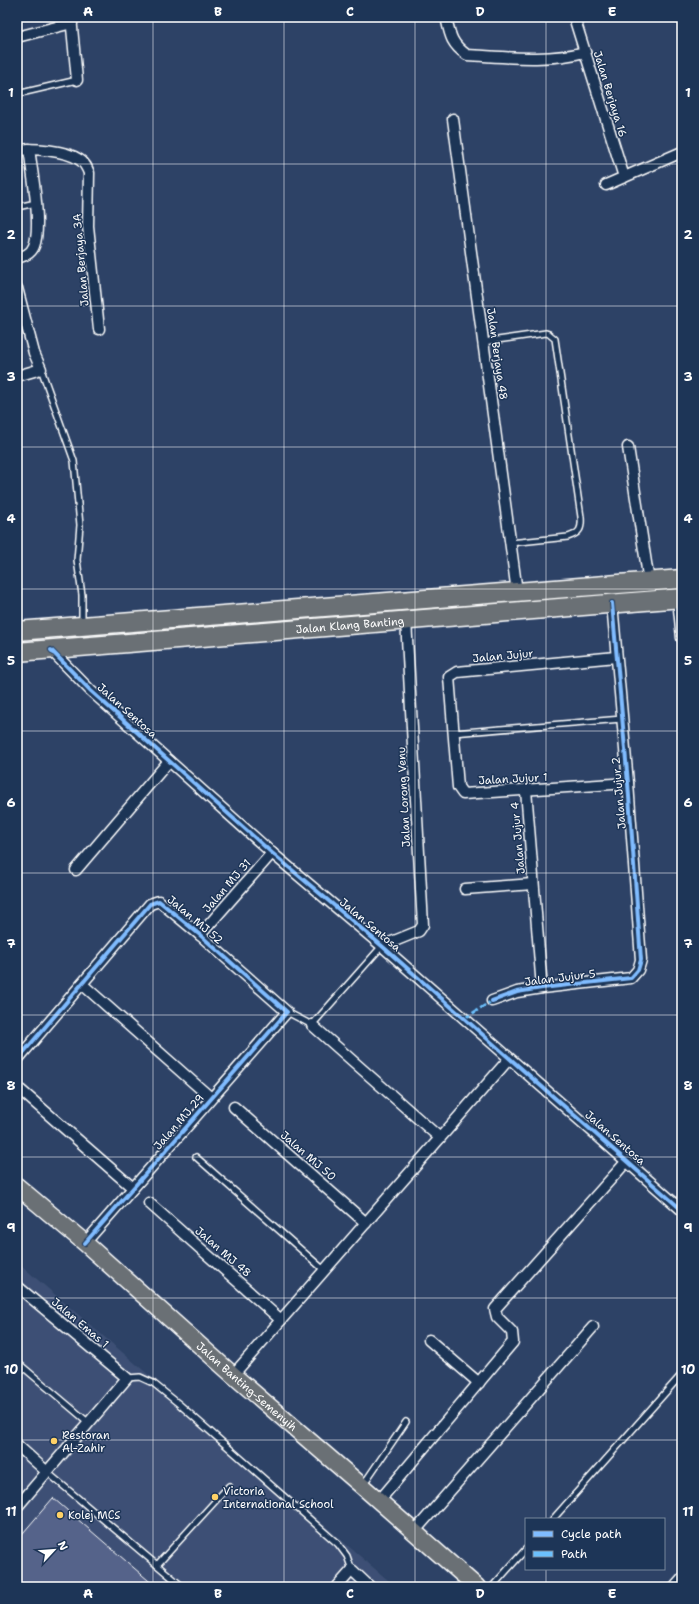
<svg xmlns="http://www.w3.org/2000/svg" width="699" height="1604" font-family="'Shantell Sans',sans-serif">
  <rect width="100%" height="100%" fill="#2d4266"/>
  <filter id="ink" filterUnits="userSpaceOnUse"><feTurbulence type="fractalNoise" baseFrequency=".025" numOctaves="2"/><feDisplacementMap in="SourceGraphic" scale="8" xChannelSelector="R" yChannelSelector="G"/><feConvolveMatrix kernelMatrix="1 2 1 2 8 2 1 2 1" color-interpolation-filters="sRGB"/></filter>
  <g filter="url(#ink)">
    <path fill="#3d5074" d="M 17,1262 L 396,1587 L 17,1587 Z"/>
    <path fill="#54638a" stroke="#fff" d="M 53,1498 L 156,1587 L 17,1587 L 17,1540 Z"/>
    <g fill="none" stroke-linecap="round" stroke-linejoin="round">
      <g stroke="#fff" stroke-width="8">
        <g id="lane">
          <path d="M 17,94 L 77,80"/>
          <path d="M 17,207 L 36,203"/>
          <path d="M 483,342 L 546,333 L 549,334 L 555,339 L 581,517 C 582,529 580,533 568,537 L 510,543"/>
          <path d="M 41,369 L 74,461 L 80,525 L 77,560 L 82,595 L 82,623"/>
          <path d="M 453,733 L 622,719"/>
          <path d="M 287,1012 L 312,1025 L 382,946"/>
          <path d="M 196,1157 L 324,1270"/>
          <path d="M 17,1362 L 89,1423"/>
          <path d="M 127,1378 L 140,1377 L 153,1383 L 179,1404 L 338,1544 L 347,1556 L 352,1570"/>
          <path d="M 47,1472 L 183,1587"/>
          <path d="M 363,1485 L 406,1422"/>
          <path d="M 553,1519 L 682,1374"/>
          <path d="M 157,1565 L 229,1486"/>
          <path d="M 492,1587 L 526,1549"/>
        </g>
      </g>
      <g stroke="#fff" stroke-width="13">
        <g id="street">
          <path d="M 71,17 L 77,80"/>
          <path d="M 446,17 C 450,35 451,44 467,55 C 507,57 546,62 585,52"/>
          <path d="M 574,17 L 624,177"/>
          <path d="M 17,37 L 72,23"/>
          <path d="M 453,119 L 517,592"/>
          <path d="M 17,150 C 33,148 66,150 80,160 C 85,163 87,168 89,173 L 88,226 L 99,329"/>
          <path d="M 606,185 L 682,152"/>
          <path d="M 17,258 C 24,256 31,254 34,246 C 42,226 32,171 29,149"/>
          <path d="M 17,288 L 34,353 L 41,369 L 17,376"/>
          <path d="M 628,447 L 649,582"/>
          <path d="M 678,599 L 682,638"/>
          <path d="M 51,650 L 91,691 L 272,853 L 382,946 L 682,1210"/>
          <path d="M 616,657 L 457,672 L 449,677 L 458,787 L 463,794 L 628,783"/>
          <path d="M 526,790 L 542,988"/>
          <path d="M 76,870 L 169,761"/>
          <path d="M 465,889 L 533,884"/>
          <path d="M 200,935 L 272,853"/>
          <path d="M 382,946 L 419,931 L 423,925 L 406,620"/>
          <path d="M 82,984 L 211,1098"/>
          <path d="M 492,1001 L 517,992 L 542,988 L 631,978 L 638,970 L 641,960 L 628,783 L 612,603"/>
          <path d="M 312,1025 L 440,1138"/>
          <path d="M 17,1060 L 150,904 L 159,901 L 200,935 L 287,1012 L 85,1243"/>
          <path d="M 17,1087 L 133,1188"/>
          <path d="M 234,1107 L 366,1223"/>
          <path d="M 149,1203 L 281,1320"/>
          <path d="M 17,1286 L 127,1378 L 17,1507"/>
          <path d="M 429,1340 L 479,1383"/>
          <path d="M 233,1375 L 509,1059"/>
          <path d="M 17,1445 L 47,1472"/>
          <path d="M 379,1501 L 513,1342 L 512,1332 L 497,1317 L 495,1309 L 627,1161"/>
          <path d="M 414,1532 L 593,1327"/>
          <path d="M 337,1587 L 352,1570 L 370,1587"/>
          <path d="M 675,1587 L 682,1579"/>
        </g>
      </g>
      <g stroke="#fff" stroke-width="19">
        <g id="primary">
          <path id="s1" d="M 17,1186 L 85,1243 L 233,1375 L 362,1486 L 477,1587"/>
        </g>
      </g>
      <g stroke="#fff" stroke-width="21">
        <g id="highway">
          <path d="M 17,631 L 682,579"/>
          <path id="s2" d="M 17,652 L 682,598"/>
        </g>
      </g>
      <use href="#lane" stroke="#1d3557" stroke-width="5"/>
      <use href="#street" stroke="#1d3557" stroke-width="10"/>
      <use href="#primary" stroke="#6a7074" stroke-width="16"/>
      <use href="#highway" stroke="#6a7074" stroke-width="18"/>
      <path stroke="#6cc0fc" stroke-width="3" stroke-dasharray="6 3" stroke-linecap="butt" d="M 465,1018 L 492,1001"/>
      <g stroke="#1d3557" stroke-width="6">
        <g id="cycleway">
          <path d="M 51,650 L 91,691 L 272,853 L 382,946 L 682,1210"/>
          <path d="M 492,1001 L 517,992 L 542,988 L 631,978 L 638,970 L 641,960 L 628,783 L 612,603"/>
          <path d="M 17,1060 L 150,904 L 159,901 L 200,935 L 287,1012 L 85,1243"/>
        </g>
      </g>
      <use href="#cycleway" stroke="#80bcff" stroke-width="4"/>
    </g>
  </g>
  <path fill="none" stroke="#fff" stroke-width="1" stroke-opacity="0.55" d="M 153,17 L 153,1587M 284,17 L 284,1587M 415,17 L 415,1587M 546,17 L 546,1519M 17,164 L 682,164M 17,306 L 682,306M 17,447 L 682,447M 17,589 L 682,589M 17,731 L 682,731M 17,873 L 682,873M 17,1015 L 682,1015M 17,1157 L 682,1157M 17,1298 L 682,1298M 17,1440 L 682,1440M 546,1569 L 546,1587"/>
  <g fill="#ffd166" stroke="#1d3557" stroke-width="1.5">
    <circle cx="54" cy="1441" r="4"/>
    <circle cx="215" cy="1497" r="4"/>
    <circle cx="60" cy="1515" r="4"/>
  </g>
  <g text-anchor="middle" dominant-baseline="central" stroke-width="3" stroke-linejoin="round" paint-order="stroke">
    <g font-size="11" fill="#fff" stroke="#1d3557">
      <text transform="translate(610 94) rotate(73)">Jalan Berjaya 16</text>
      <text transform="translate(81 260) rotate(-95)">Jalan Berjaya 3A</text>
      <text transform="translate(497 354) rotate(82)">Jalan Berjaya 48</text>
      <text stroke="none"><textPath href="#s2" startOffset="334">Jalan Klang Banting</textPath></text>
      <text transform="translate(503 656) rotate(-5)">Jalan Jujur</text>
      <text transform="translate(127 711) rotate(42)">Jalan Sentosa</text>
      <text transform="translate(513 779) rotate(-3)">Jalan Jujur 1</text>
      <text transform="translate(619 793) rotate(-95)">Jalan Jujur 2</text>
      <text transform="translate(404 797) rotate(-93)">Jalan Lorong Venu</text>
      <text transform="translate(518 838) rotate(-95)">Jalan Jujur 4</text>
      <text transform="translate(227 886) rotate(-49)">Jalan MJ 31</text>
      <text transform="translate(195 920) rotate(40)">Jalan MJ 52</text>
      <text transform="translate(370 925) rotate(40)">Jalan Sentosa</text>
      <text transform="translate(560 978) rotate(-7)">Jalan Jujur 5</text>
      <text transform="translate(179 1122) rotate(-49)">Jalan MJ 29</text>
      <text transform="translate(615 1138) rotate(41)">Jalan Sentosa</text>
      <text transform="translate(308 1156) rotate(41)">Jalan MJ 50</text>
      <text transform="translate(223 1252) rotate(41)">Jalan MJ 48</text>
      <text transform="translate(80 1323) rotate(40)">Jalan Emas 1</text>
      <text stroke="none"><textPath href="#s1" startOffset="305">Jalan Banting-Semenyih</textPath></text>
    </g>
    <g font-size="11" fill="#fff" stroke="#1d3557" text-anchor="start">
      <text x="62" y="1435">Restoran<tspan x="62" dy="13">Al-Zahir</tspan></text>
      <text x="223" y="1491">Victoria<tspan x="223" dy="13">International School</tspan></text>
      <text x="68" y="1515">Kolej MCS</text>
    </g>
  </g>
  <rect width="699" height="1604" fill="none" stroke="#1d3557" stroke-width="44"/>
  <rect x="525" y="1518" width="140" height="52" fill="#1d3557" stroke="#77869a"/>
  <rect x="533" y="1531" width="20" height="6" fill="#80bcff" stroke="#77869a"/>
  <text x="561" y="1538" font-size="12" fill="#ffffff">Cycle path</text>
  <rect x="533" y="1551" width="20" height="6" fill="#6cc0fc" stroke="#77869a"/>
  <text x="561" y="1558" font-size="12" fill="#ffffff">Path</text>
  <g transform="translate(54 1550) rotate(64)" stroke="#1d3557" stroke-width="3" paint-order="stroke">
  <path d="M0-3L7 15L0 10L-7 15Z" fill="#ffffff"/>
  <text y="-6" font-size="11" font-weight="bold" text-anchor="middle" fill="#ffffff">N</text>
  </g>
  <rect x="22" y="22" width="655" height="1560" fill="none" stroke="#fff" stroke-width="1.5"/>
  <g font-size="13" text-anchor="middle" font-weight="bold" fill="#fff">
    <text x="88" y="16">A</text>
    <text x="218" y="16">B</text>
    <text x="350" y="16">C</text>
    <text x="480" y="16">D</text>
    <text x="612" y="16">E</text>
    <text x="11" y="97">1</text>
    <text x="688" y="97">1</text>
    <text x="11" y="239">2</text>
    <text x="688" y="239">2</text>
    <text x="11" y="381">3</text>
    <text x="688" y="381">3</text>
    <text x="11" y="523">4</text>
    <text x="688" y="523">4</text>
    <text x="11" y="665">5</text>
    <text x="688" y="665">5</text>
    <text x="11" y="807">6</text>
    <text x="688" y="807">6</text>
    <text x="11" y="948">7</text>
    <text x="688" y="948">7</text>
    <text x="11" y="1090">8</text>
    <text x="688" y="1090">8</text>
    <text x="11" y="1232">9</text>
    <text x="688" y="1232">9</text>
    <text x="11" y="1374">10</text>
    <text x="688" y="1374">10</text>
    <text x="11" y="1516">11</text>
    <text x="688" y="1516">11</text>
    <text x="88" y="1598">A</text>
    <text x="218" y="1598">B</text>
    <text x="350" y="1598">C</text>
    <text x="480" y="1598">D</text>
    <text x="612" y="1598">E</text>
  </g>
</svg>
